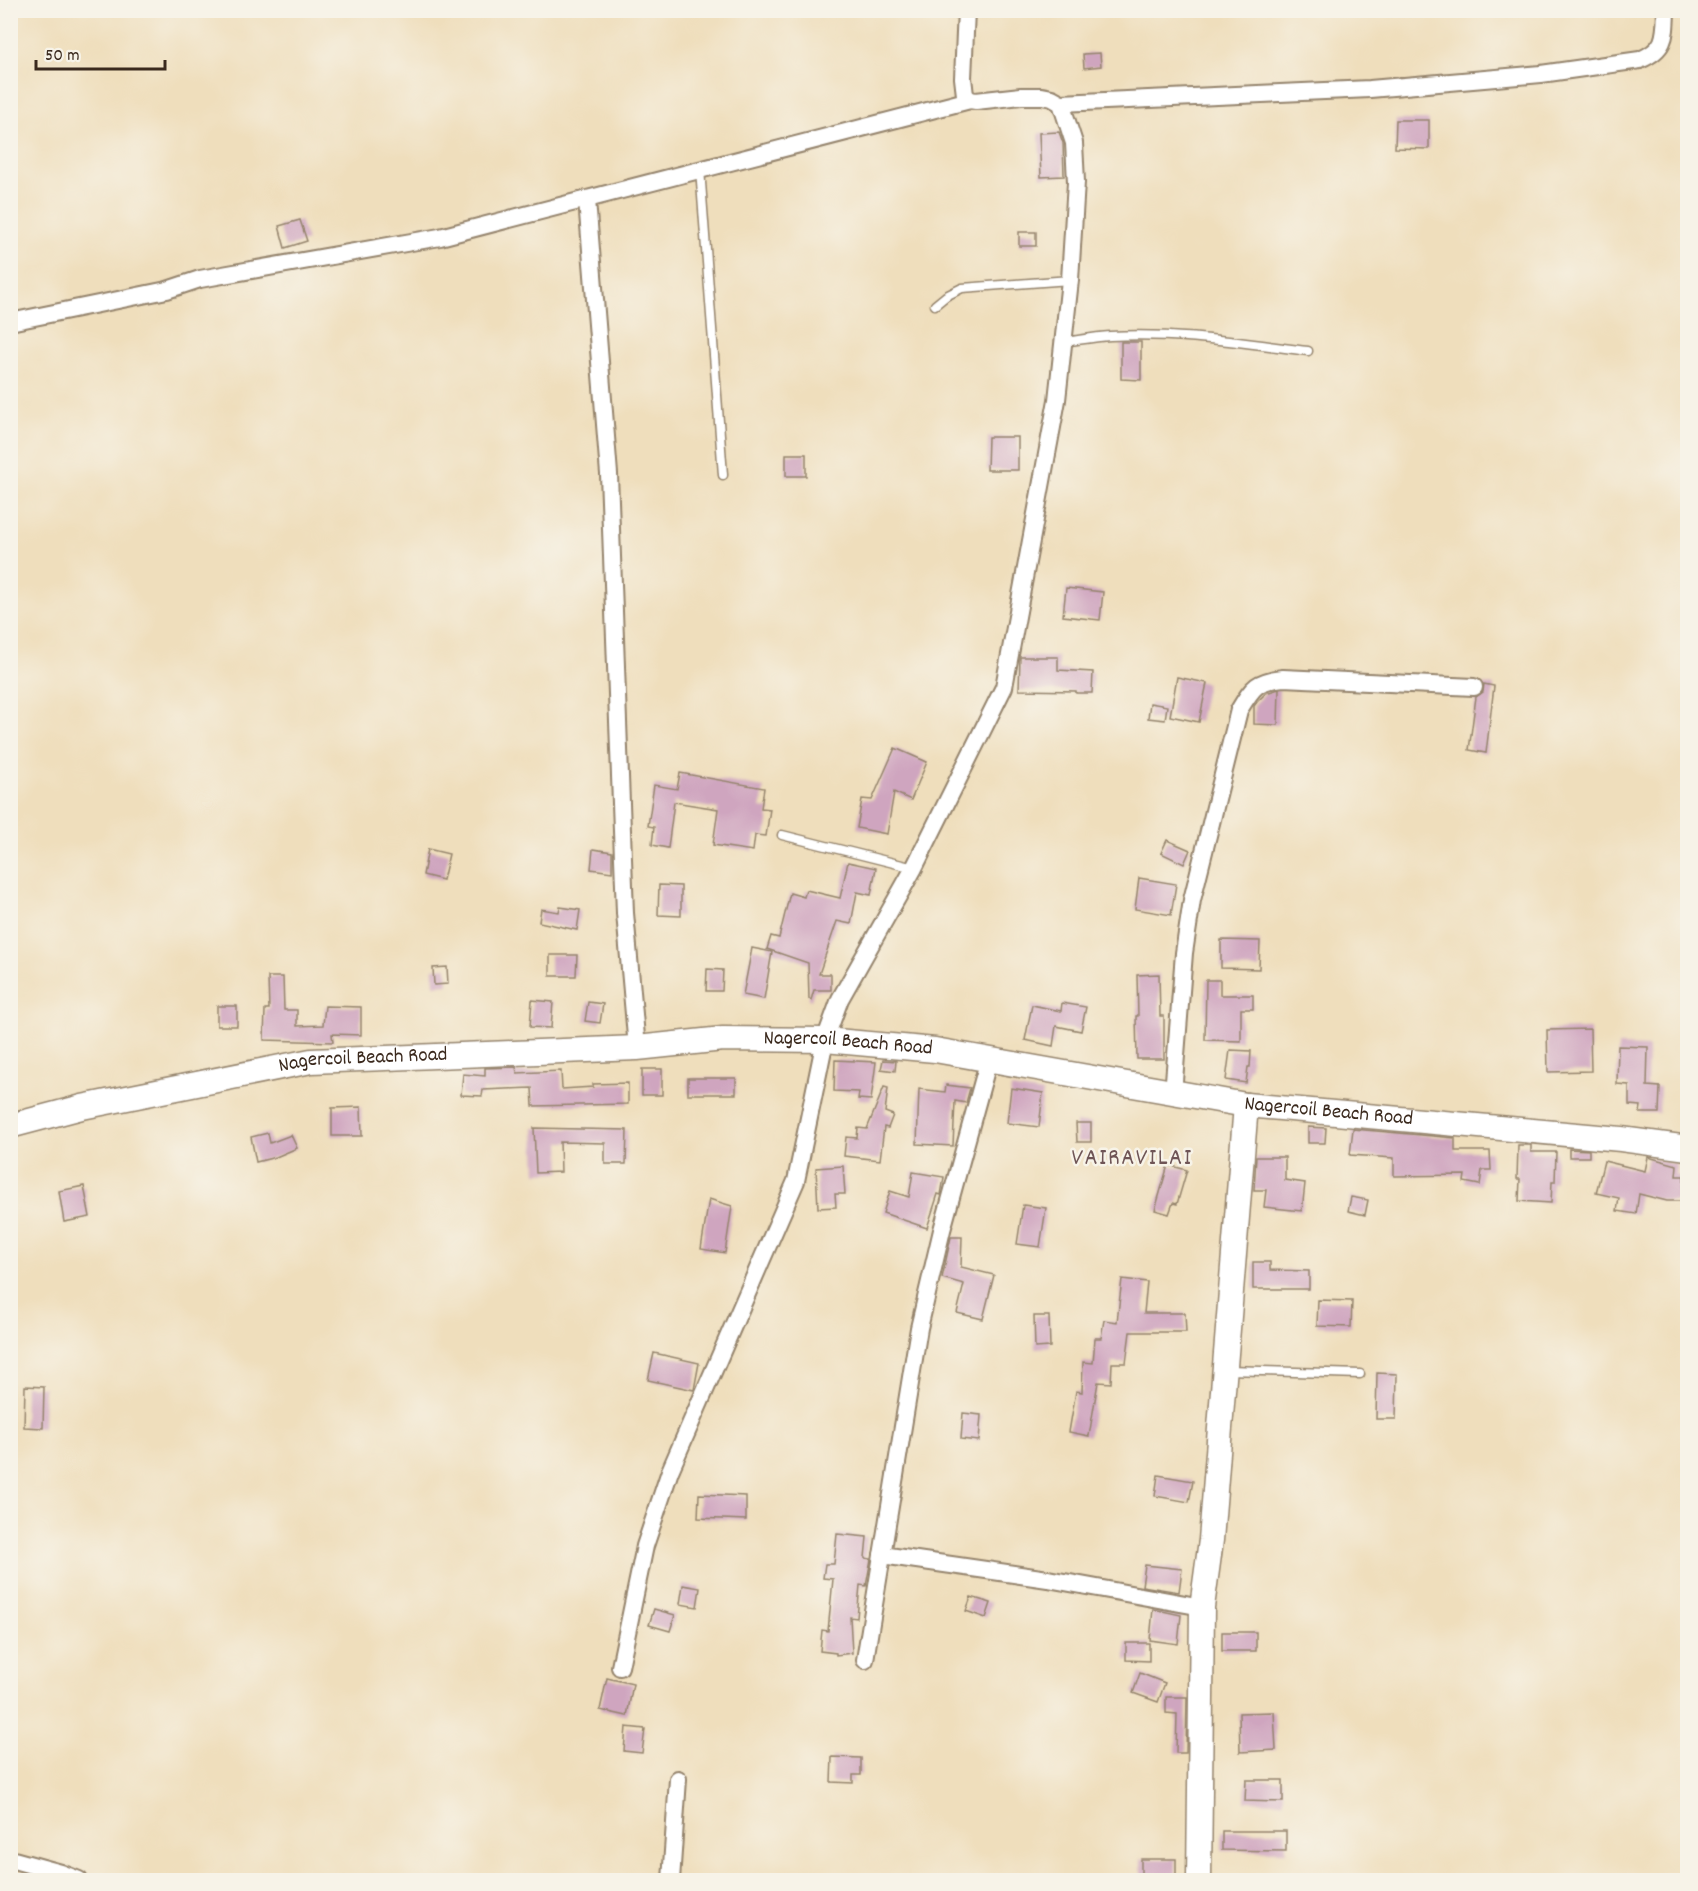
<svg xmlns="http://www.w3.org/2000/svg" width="1698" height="1891" font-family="Dekko,sans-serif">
  <rect width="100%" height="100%" fill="#f7f3e8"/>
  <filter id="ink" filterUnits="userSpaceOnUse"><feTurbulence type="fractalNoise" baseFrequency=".0167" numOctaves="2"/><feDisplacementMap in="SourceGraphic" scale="12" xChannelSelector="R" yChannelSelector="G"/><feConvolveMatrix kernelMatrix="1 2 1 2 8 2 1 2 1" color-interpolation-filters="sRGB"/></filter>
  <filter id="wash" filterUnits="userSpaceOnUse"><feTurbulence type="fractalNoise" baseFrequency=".008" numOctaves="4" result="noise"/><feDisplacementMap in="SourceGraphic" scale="24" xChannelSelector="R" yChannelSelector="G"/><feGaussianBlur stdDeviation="1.35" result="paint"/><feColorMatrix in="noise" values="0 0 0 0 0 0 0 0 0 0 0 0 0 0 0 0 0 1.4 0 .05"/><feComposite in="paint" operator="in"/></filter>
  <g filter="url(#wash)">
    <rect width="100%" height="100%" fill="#efdebc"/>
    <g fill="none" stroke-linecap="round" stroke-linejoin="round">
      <path stroke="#4bb9c3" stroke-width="5" d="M 10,1877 L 19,1880"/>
    </g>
    <g id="blocks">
      <g fill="#cfa5bf">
        <path d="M 1100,53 L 1101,66 L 1084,68 L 1083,54 Z"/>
        <path d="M 1396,120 L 1429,120 L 1429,149 L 1395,148 Z"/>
        <path d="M 1059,132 L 1063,143 L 1064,176 L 1041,177 L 1039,133 Z"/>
        <path d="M 300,220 L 307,241 L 285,248 L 279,226 Z"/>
        <rect x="1019" y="232" width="17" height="14"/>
        <path d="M 1121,342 L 1141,342 L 1141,380 L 1121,379 Z"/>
        <path d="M 988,437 L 1018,437 L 1018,470 L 987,470 Z"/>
        <rect x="786" y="454" width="20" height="22"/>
        <path d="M 1066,588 L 1103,592 L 1100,620 L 1063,616 Z"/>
        <path d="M 1020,657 L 1058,657 L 1058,670 L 1093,672 L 1092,693 L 1076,693 L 1076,691 L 1019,690 Z"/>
        <path d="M 1177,677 L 1207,683 L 1199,722 L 1170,716 Z"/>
        <path d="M 1484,684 L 1494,686 L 1486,753 L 1469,750 L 1476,697 L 1483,692 Z"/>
        <path d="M 1279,689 L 1278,725 L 1254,724 L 1254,706 L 1257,702 L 1266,693 Z"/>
        <path d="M 1150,703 L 1167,706 L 1165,720 L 1148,718 Z"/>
        <path d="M 895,748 L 927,762 L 911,800 L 894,792 L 887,834 L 857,828 L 862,799 L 872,800 Z"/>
        <path d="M 680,773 L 764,788 L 761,808 L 770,809 L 766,836 L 755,835 L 753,851 L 713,845 L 718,809 L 674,802 L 668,848 L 652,845 L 654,827 L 648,826 L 654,785 L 677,789 Z"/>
        <path d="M 1167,840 L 1190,850 L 1184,864 L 1161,853 Z"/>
        <path d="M 428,849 L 449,854 L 443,880 L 423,875 Z"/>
        <path d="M 593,849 L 612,852 L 612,872 L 591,869 Z"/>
        <path d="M 848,862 L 876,868 L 871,895 L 857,892 L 851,924 L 837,921 L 819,974 L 831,974 L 831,990 L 814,990 L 811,1000 L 809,999 L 808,963 L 767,949 L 771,936 L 779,938 L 790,893 L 804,897 L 806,890 L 840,898 Z"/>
        <path d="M 1139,878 L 1176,884 L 1171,915 L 1135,909 Z"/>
        <path d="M 659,885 L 681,886 L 681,916 L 658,915 Z"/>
        <path d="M 560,907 L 580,910 L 577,930 L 539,922 L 541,909 L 559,912 Z"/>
        <path d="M 1221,940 L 1260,941 L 1259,969 L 1221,968 Z"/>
        <path d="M 752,948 L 772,952 L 764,999 L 743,995 Z"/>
        <path d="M 550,955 L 577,955 L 576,976 L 550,976 Z"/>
        <path d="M 447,967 L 448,984 L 434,985 L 433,968 Z"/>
        <path d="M 707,969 L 723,970 L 722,991 L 706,991 Z"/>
        <path d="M 1159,974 L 1160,1016 L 1164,1016 L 1164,1059 L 1137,1059 L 1136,1016 L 1138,1016 L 1137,975 Z"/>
        <path d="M 268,977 L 283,977 L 284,1010 L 297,1010 L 297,1026 L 323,1025 L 325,1006 L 361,1007 L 361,1035 L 332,1034 L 333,1042 L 264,1040 L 265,1009 L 269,1009 Z"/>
        <path d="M 1206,980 L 1220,980 L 1220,995 L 1253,995 L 1253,1009 L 1241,1009 L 1241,1041 L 1205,1040 Z"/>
        <path d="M 532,1000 L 553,1002 L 551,1028 L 530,1027 Z"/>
        <path d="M 588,1002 L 603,1004 L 600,1023 L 585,1021 Z"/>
        <path d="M 1062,1003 L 1086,1007 L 1081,1031 L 1056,1026 L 1053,1046 L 1025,1040 L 1032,1005 L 1061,1011 Z"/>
        <rect x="217" y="1006" width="20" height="20"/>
        <path d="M 1590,1029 L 1591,1071 L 1548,1072 L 1547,1030 Z"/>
        <path d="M 1618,1046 L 1648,1047 L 1647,1086 L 1660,1087 L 1659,1113 L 1640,1113 L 1641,1106 L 1629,1105 L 1629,1085 L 1617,1084 Z"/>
        <path d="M 1230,1050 L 1251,1051 L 1250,1067 L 1248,1067 L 1246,1083 L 1226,1080 Z"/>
        <path d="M 835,1060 L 876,1062 L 871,1100 L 858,1099 L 859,1092 L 834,1091 Z"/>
        <path d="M 883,1060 L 896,1061 L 895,1071 L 881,1069 Z"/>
        <path d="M 516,1067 L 517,1073 L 561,1071 L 562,1089 L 593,1087 L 593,1084 L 628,1083 L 628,1104 L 533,1106 L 532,1088 L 483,1090 L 482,1096 L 461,1095 L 463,1074 L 485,1076 L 485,1068 Z"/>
        <rect x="642" y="1069" width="20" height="26"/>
        <rect x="688" y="1078" width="48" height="16"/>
        <path d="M 946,1085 L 970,1088 L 966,1103 L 955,1101 L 953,1146 L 917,1144 L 919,1089 L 945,1092 Z"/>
        <path d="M 884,1087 L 888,1088 L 885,1112 L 893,1115 L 888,1128 L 884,1127 L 880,1160 L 844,1156 L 846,1137 L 857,1138 L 858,1128 L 867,1129 Z"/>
        <path d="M 1011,1088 L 1043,1093 L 1039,1127 L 1007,1123 Z"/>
        <path d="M 361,1107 L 362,1136 L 332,1136 L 332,1108 Z"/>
        <path d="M 1076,1123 L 1091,1123 L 1091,1142 L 1077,1142 Z"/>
        <path d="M 1308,1127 L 1326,1128 L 1325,1143 L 1308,1143 Z"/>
        <path d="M 534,1128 L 627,1130 L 626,1164 L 605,1164 L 605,1143 L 560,1142 L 561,1172 L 536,1173 Z"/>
        <path d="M 1353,1129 L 1455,1138 L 1455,1151 L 1490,1151 L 1491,1170 L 1482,1170 L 1480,1185 L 1464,1182 L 1465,1175 L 1394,1176 L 1394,1158 L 1350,1155 Z"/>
        <path d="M 268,1133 L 270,1143 L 291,1135 L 297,1148 L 276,1157 L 256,1162 L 251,1137 Z"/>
        <path d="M 1518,1145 L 1531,1145 L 1531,1152 L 1556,1152 L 1555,1182 L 1552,1182 L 1551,1203 L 1519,1201 L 1520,1179 L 1517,1179 Z"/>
        <path d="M 1569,1149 L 1589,1150 L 1589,1157 L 1569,1157 Z"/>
        <path d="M 1256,1157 L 1285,1157 L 1285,1180 L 1305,1183 L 1302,1211 L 1264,1207 L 1266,1190 L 1254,1190 Z"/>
        <path d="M 1648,1157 L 1677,1165 L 1676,1176 L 1684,1176 L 1683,1201 L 1667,1201 L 1639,1194 L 1636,1214 L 1617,1211 L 1619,1198 L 1596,1193 L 1604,1161 L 1645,1171 Z"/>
        <path d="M 1168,1165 L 1187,1170 L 1177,1204 L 1173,1203 L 1169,1214 L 1155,1210 Z"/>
        <path d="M 843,1166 L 845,1194 L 835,1194 L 836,1207 L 818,1208 L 816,1168 Z"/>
        <path d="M 913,1172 L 944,1177 L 941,1195 L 938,1194 L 927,1228 L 883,1213 L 890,1191 L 909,1197 Z"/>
        <path d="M 84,1186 L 90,1217 L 64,1222 L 59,1191 Z"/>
        <path d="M 1351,1197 L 1368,1200 L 1365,1215 L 1348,1211 Z"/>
        <path d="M 709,1199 L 732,1206 L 725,1253 L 701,1249 Z"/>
        <path d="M 1023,1205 L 1046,1208 L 1040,1247 L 1017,1244 Z"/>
        <path d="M 951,1237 L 962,1237 L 961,1267 L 994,1275 L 983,1319 L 957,1313 L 964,1284 L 942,1278 Z"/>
        <path d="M 1253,1262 L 1270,1262 L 1270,1270 L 1309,1271 L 1309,1289 L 1253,1289 Z"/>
        <path d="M 1122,1279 L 1147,1282 L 1144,1313 L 1185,1313 L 1186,1332 L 1130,1332 L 1126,1363 L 1112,1363 L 1111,1383 L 1098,1382 L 1089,1436 L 1069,1432 L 1076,1391 L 1082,1392 L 1083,1362 L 1093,1363 L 1095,1338 L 1101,1338 L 1104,1320 L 1117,1322 Z"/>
        <path d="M 1318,1300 L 1352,1301 L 1351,1327 L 1317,1326 Z"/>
        <path d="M 1034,1316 L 1049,1316 L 1050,1347 L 1035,1348 Z"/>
        <path d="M 654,1353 L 699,1363 L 694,1390 L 648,1380 Z"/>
        <path d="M 1377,1373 L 1397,1374 L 1396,1419 L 1376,1419 Z"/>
        <path d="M 25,1386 L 44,1387 L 43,1428 L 24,1427 Z"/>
        <path d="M 963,1413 L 981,1415 L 979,1441 L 961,1439 Z"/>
        <path d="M 1158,1475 L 1193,1481 L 1189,1502 L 1155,1496 Z"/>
        <path d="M 699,1494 L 746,1496 L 746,1520 L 698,1518 Z"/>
        <path d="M 837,1534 L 867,1537 L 865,1558 L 871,1559 L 866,1586 L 860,1585 L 857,1618 L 850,1617 L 852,1653 L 836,1655 L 836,1653 L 820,1651 L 822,1630 L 828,1631 L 833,1579 L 823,1578 L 825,1564 L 834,1564 Z"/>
        <path d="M 1145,1565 L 1182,1569 L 1179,1592 L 1142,1586 Z"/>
        <path d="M 683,1585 L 700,1588 L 697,1607 L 680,1604 Z"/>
        <path d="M 971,1597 L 991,1603 L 986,1618 L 966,1611 Z"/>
        <path d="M 654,1609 L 675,1615 L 670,1631 L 649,1625 Z"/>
        <path d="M 1153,1609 L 1181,1615 L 1178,1644 L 1150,1640 Z"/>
        <rect x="1222" y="1632" width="34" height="19"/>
        <path d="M 1126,1643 L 1149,1643 L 1149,1661 L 1126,1660 Z"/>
        <path d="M 1140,1673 L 1165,1683 L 1158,1702 L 1133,1693 Z"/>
        <path d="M 607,1678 L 633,1684 L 627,1716 L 600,1710 Z"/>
        <path d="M 1166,1697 L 1187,1697 L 1186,1753 L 1176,1753 L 1177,1714 L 1166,1713 Z"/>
        <path d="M 1274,1712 L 1276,1750 L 1240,1752 L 1239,1713 Z"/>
        <path d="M 626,1727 L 645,1729 L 642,1753 L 624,1751 Z"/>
        <path d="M 832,1757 L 861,1758 L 861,1775 L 853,1775 L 853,1783 L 831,1782 Z"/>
        <path d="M 1246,1780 L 1283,1780 L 1283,1802 L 1245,1801 Z"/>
        <path d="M 1222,1831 L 1286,1831 L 1286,1851 L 1222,1850 Z"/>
        <rect x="1141" y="1859" width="35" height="22"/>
      </g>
    </g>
  </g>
  <g filter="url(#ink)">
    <use href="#blocks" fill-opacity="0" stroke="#95846d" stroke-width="1.5"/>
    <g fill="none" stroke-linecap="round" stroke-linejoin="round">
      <g stroke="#95846d" stroke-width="11">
        <g id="lane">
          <path d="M 700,169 L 723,475"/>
          <path d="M 935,305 L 946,296 L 962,288 L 1070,280"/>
          <path d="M 1064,342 C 1079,340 1095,337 1110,336 C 1176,332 1243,343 1308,351"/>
          <path d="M 782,835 L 914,868"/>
          <path d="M 1228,1370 L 1360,1374"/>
        </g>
      </g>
      <g stroke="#95846d" stroke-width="20">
        <g id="street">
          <path d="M 1061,103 L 1370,89 L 1541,74 L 1640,60 C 1666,49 1665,37 1666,10"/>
          <path d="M 587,200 L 609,474 L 625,913 L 637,1048"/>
          <path d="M 10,322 L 167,290 L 200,279 L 440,237 L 970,100"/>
          <path d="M 1173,1094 L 1184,953 L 1192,900 L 1239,710 C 1253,687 1256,681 1283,678 L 1474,687"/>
          <path d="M 882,1555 L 1048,1579 L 1202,1607"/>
          <path d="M 865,1660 L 919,1328 L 942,1230 L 989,1059"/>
          <path d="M 620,1667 L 645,1546 L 670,1471 L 796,1181 L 825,1040 L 840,999 L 914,868 L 1004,687 L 1057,400 L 1070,280 L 1076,182 L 1074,143 L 1061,103 L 1052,98 L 1042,96 L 1021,96 L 976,101 L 970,100 L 965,95 L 963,78 L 966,10"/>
          <path d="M 10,1859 L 61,1873 L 79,1880"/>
          <path d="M 671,1880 L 678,1779"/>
        </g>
      </g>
      <g stroke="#95846d" stroke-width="27">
        <g id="secondary">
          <path id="s1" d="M 10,1126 L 82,1107 L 311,1061 L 637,1048 L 723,1039 L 825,1040 L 935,1050 L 1246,1105 L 1621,1139 L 1688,1148"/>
          <path d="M 1199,1880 L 1202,1607 L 1211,1540 L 1246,1105"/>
        </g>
      </g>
      <use href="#lane" stroke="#fff" stroke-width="8"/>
      <use href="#street" stroke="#fff" stroke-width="16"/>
      <use href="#secondary" stroke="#fff" stroke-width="24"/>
    </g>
  </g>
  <g text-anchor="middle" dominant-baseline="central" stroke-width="5" stroke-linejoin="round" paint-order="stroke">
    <g font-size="21" fill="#3b2a1e" stroke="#f7f3e8">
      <text stroke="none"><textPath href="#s1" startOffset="846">Nagercoil Beach Road</textPath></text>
      <text stroke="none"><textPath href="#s1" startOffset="360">Nagercoil Beach Road</textPath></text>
      <text stroke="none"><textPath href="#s1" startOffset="1332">Nagercoil Beach Road</textPath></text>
    </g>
    <g font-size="24" letter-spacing="1.5" fill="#6f5556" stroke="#f7f3e8">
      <text x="1132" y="1159">VAIRAVILAI</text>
    </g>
  </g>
  <rect width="1698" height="1891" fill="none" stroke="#f7f3e8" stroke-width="36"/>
  <path d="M36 60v9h129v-9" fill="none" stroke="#3b2a1e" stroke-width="3"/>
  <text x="45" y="60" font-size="18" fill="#3b2a1e" stroke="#f7f3e8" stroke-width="4.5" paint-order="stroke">50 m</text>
</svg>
